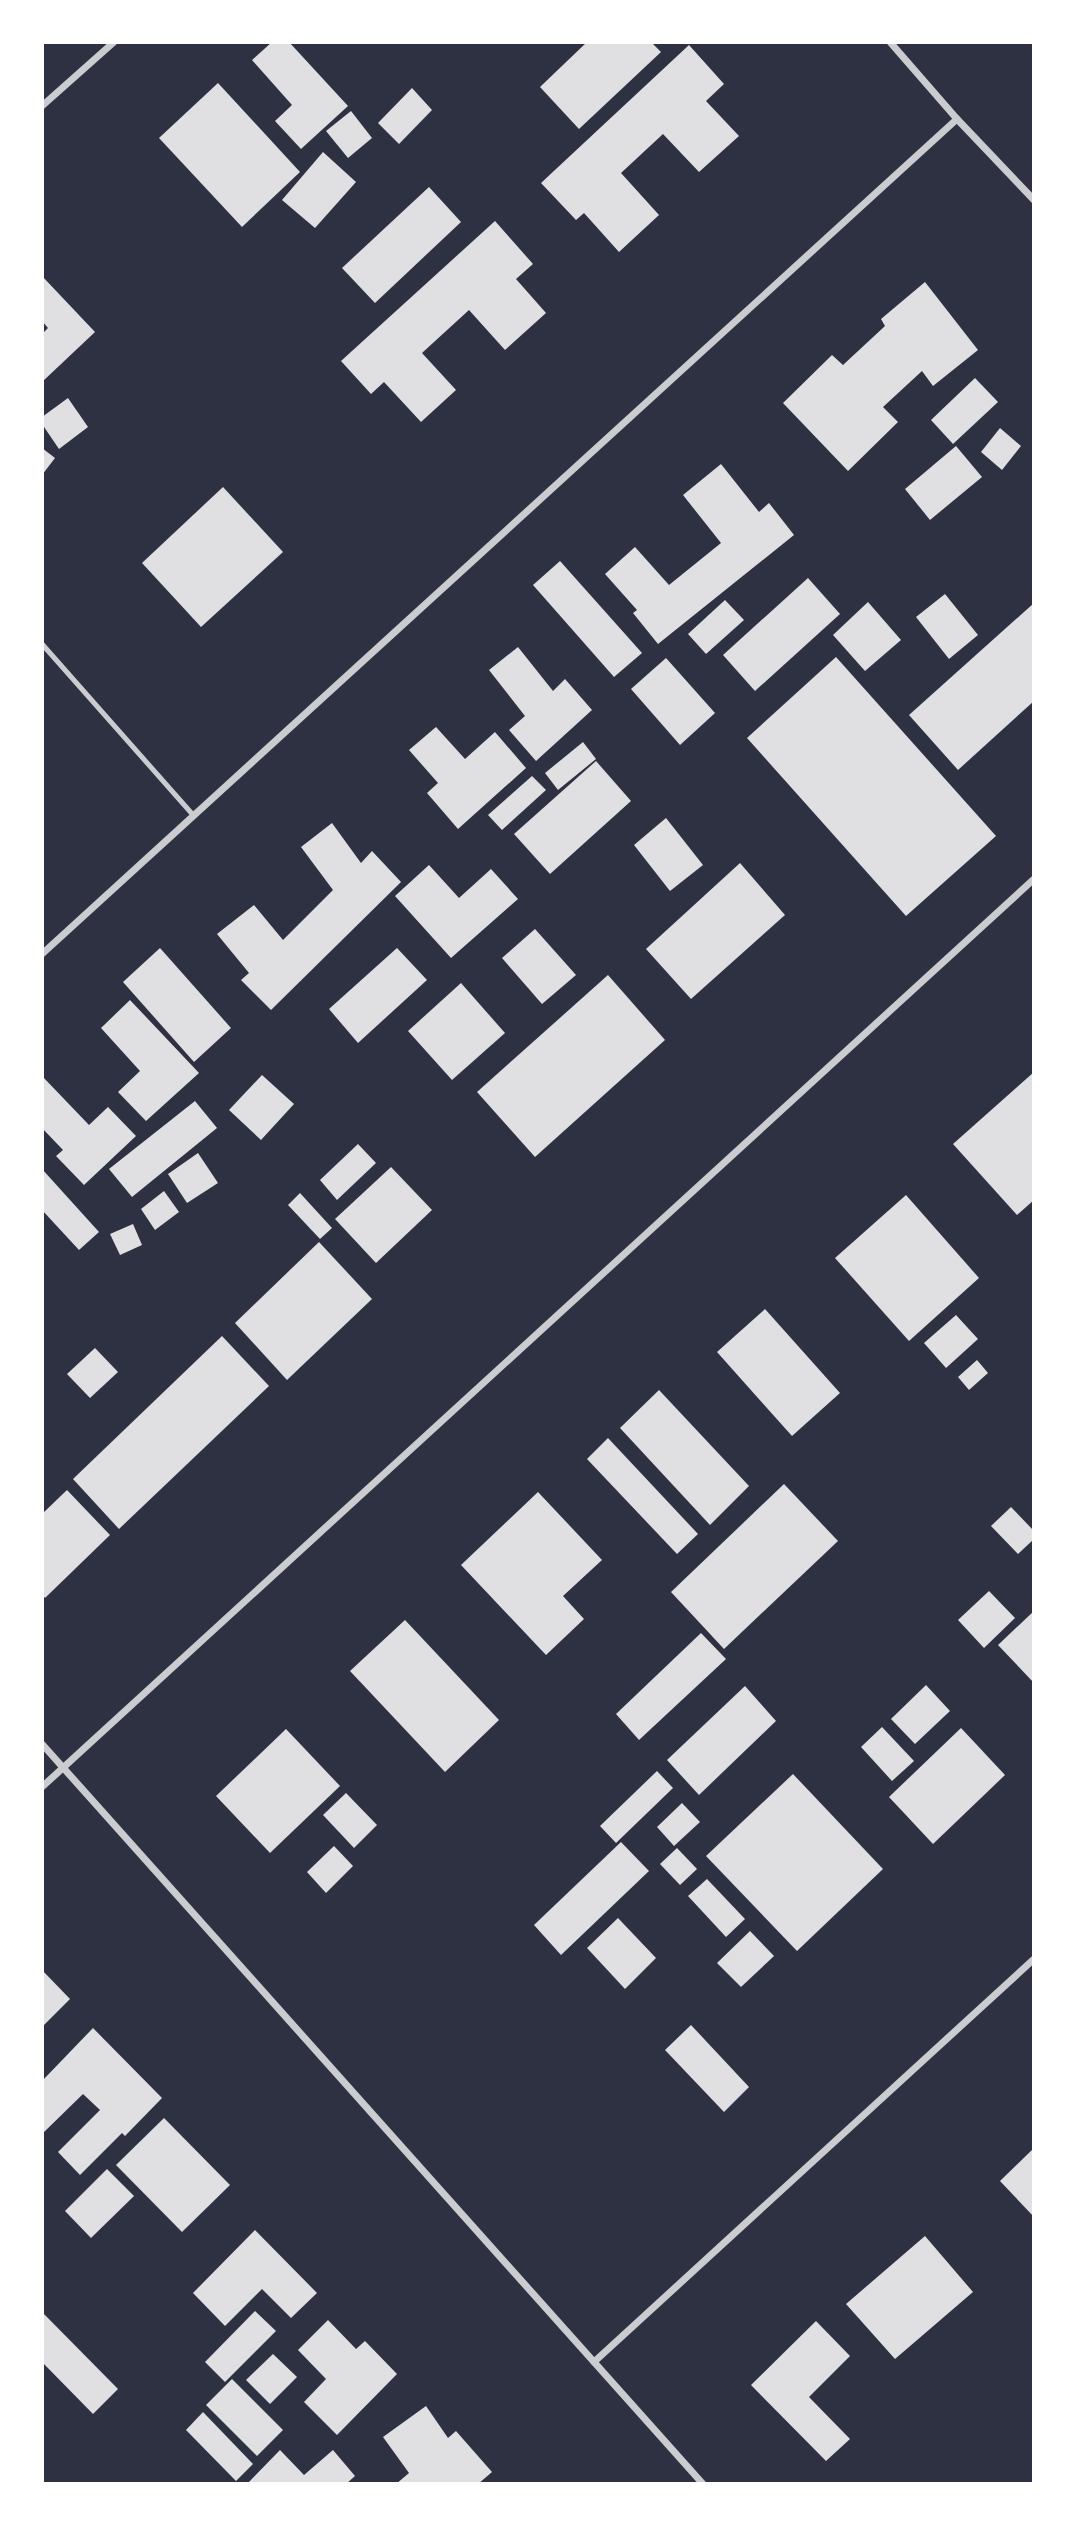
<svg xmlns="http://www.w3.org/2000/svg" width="1076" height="2526" font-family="Jost,sans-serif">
  <rect width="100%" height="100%" fill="#2d3142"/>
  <g fill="#e0e0e3">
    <path d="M 272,42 L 289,42 L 348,106 L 301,149 L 275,121 L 292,105 L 252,60 Z"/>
    <path d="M 587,42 L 651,42 L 661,52 L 579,129 L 540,87 Z"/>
    <path d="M 689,45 L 724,84 L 706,101 L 739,136 L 699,172 L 663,134 L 621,173 L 659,215 L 619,252 L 584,213 L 576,220 L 541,183 Z"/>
    <path d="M 218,83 L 300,172 L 242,227 L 159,138 Z"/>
    <path d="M 412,88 L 432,110 L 399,144 L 378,123 Z"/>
    <path d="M 351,111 L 372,138 L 348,158 L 326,131 Z"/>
    <path d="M 323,152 L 356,182 L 315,228 L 282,200 Z"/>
    <path d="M 429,187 L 461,222 L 375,303 L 342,268 Z"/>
    <path d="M 495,221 L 533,264 L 516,279 L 546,313 L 505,350 L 469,310 L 422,353 L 456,390 L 421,422 L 384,382 L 371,394 L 341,361 Z"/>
    <path d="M 42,276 L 95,332 L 42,382 L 42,334 L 48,328 L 42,321 Z"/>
    <path d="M 925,282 L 978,350 L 933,386 L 922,371 L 883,407 L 898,422 L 848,471 L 783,403 L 832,355 L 843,365 L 885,326 L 881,319 Z"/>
    <path d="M 975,378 L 998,402 L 953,444 L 931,420 Z"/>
    <path d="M 68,398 L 88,427 L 59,449 L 42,424 L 42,417 Z"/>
    <path d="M 1000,428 L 1021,446 L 1002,470 L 981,452 Z"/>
    <path d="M 956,446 L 982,477 L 930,520 L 905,489 Z"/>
    <path d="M 42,448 L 55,458 L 42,475 Z"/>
    <path d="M 721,464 L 759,512 L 769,503 L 794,535 L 658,644 L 633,613 L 637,610 L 605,574 L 635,547 L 669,585 L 721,543 L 683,495 Z"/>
    <path d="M 223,487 L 283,552 L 201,627 L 142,563 Z"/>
    <path d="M 560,561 L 642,653 L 614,677 L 533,585 Z"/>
    <path d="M 808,578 L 840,614 L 755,691 L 723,655 Z"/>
    <path d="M 945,594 L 978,635 L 949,659 L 916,617 Z"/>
    <path d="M 725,600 L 744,620 L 706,654 L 688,634 Z"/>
    <path d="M 868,602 L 901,640 L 865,671 L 833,635 Z"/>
    <path d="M 1034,603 L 1034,701 L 958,770 L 909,715 Z"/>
    <path d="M 518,647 L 553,691 L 565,679 L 592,710 L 536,761 L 509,730 L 525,716 L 489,670 Z"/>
    <path d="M 836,657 L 996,836 L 906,916 L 747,738 Z"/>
    <path d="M 666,658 L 715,713 L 680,745 L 631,689 Z"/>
    <path d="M 436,727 L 465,759 L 495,732 L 526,768 L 458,829 L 427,793 L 438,783 L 409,750 Z"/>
    <path d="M 583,742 L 596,759 L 558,790 L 545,773 Z"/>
    <path d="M 596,761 L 631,801 L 550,874 L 514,834 Z"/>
    <path d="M 532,776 L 546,790 L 502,830 L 488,815 Z"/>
    <path d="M 666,818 L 703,865 L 670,891 L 634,845 Z"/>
    <path d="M 332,823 L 361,863 L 372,851 L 401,882 L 271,1010 L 241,980 L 249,973 L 217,934 L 254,905 L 283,940 L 333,890 L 301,847 Z"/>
    <path d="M 740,863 L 785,915 L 691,999 L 646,949 Z"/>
    <path d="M 429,865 L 459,898 L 491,869 L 518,899 L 451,958 L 395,896 Z"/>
    <path d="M 535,929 L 576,975 L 542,1004 L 502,958 Z"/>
    <path d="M 160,948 L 231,1028 L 194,1062 L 123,982 Z"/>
    <path d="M 397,948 L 427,980 L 358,1043 L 329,1009 Z"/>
    <path d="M 608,975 L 665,1040 L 535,1157 L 477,1092 Z"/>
    <path d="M 461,983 L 505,1033 L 452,1080 L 408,1031 Z"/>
    <path d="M 130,1000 L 199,1073 L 146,1121 L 118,1092 L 140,1071 L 101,1028 Z"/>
    <path d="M 1034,1072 L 1034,1200 L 1017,1215 L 953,1144 Z"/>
    <path d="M 262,1075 L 294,1104 L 261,1140 L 229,1110 Z"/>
    <path d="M 43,1077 L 89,1125 L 108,1107 L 136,1136 L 84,1185 L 56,1156 L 63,1150 L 42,1128 Z"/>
    <path d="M 195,1101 L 217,1128 L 132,1197 L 109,1169 Z"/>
    <path d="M 358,1144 L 376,1163 L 337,1200 L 320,1180 Z"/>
    <path d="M 198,1153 L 218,1183 L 187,1203 L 168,1174 Z"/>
    <path d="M 391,1167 L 432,1210 L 376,1263 L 335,1219 Z"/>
    <path d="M 42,1169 L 99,1232 L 79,1250 L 42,1210 Z"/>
    <path d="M 164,1191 L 179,1212 L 155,1230 L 141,1209 Z"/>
    <path d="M 300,1193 L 332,1228 L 320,1239 L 288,1205 Z"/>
    <path d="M 906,1195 L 979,1278 L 909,1341 L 835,1258 Z"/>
    <path d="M 133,1224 L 142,1245 L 120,1255 L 110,1234 Z"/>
    <path d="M 319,1242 L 372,1299 L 287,1380 L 235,1323 Z"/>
    <path d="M 765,1309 L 840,1393 L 792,1436 L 717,1352 Z"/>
    <path d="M 956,1315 L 978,1339 L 946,1368 L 924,1343 Z"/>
    <path d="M 222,1336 L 269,1386 L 119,1529 L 73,1479 Z"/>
    <path d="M 95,1348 L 118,1372 L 90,1398 L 67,1374 Z"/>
    <path d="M 977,1360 L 988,1373 L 969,1390 L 958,1377 Z"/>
    <path d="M 659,1390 L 749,1486 L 710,1525 L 620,1428 Z"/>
    <path d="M 608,1438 L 698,1534 L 677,1554 L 587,1459 Z"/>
    <path d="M 784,1484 L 838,1541 L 724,1649 L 671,1592 Z"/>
    <path d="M 67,1490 L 110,1535 L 45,1598 L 42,1594 L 42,1514 Z"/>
    <path d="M 538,1492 L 602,1560 L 563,1596 L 584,1619 L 546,1655 L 461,1565 Z"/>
    <path d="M 1011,1507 L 1034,1531 L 1034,1539 L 1018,1554 L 991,1526 Z"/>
    <path d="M 989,1591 L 1015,1618 L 984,1648 L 958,1620 Z"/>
    <path d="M 1034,1611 L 1034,1683 L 998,1645 Z"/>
    <path d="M 405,1620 L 499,1720 L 445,1772 L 350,1671 Z"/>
    <path d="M 701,1633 L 726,1659 L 639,1740 L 616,1714 Z"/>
    <path d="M 926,1685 L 950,1711 L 915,1744 L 891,1719 Z"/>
    <path d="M 745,1686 L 776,1721 L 699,1795 L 667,1760 Z"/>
    <path d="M 882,1727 L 914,1761 L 892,1781 L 861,1747 Z"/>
    <path d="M 961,1728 L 1005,1775 L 933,1844 L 889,1797 Z"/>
    <path d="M 286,1729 L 340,1786 L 270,1853 L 216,1796 Z"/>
    <path d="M 657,1771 L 673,1788 L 616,1843 L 600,1826 Z"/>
    <path d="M 793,1774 L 883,1869 L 797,1951 L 706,1856 Z"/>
    <path d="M 346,1793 L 377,1825 L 354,1848 L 323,1815 Z"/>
    <path d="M 682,1803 L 700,1822 L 674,1846 L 657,1827 Z"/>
    <path d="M 621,1842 L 649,1871 L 561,1955 L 534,1925 Z"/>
    <path d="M 334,1846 L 353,1866 L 326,1893 L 307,1872 Z"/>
    <path d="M 677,1848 L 697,1869 L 680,1885 L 660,1864 Z"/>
    <path d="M 707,1879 L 745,1919 L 726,1937 L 688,1896 Z"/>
    <path d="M 618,1918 L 656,1958 L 625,1989 L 587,1948 Z"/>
    <path d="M 750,1931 L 774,1956 L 741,1987 L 717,1963 Z"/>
    <path d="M 42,1970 L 70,1999 L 42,2027 Z"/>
    <path d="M 691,2025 L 749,2087 L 724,2112 L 665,2050 Z"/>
    <path d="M 93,2028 L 162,2098 L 125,2136 L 122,2133 L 80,2175 L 58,2152 L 100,2110 L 83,2094 L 42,2134 L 42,2081 Z"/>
    <path d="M 164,2118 L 230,2185 L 182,2232 L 116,2165 Z"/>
    <path d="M 1034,2148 L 1034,2217 L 1000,2181 Z"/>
    <path d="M 107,2169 L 134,2196 L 91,2238 L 65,2211 Z"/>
    <path d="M 255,2230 L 317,2293 L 291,2318 L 262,2289 L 225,2326 L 193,2293 Z"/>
    <path d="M 925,2236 L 973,2292 L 895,2359 L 846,2304 Z"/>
    <path d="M 255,2311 L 276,2331 L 225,2382 L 205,2362 Z"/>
    <path d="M 42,2312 L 118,2389 L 93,2414 L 42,2362 Z"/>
    <path d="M 328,2320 L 356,2349 L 365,2341 L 397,2374 L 337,2435 L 304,2402 L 326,2379 L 298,2350 Z"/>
    <path d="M 816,2321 L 850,2356 L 809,2397 L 850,2439 L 826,2461 L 751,2385 Z"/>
    <path d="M 273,2354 L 297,2377 L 270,2404 L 246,2380 Z"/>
    <path d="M 232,2379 L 283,2430 L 257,2456 L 206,2405 Z"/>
    <path d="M 426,2406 L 448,2438 L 456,2431 L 492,2472 L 478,2484 L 396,2484 L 409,2473 L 383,2437 Z"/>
    <path d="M 203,2412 L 253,2464 L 236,2481 L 186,2430 Z"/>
    <path d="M 280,2450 L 304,2475 L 333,2450 L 355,2476 L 346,2484 L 247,2484 Z"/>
  </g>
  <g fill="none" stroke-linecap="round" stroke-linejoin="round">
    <path stroke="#caccd0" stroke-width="5" d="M 42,644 L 194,816"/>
    <g stroke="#caccd0" stroke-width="7">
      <path d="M 890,42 L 957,119 L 1034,200"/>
      <path d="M 42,106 L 114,42"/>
      <path d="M 42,954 L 957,119"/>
      <path d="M 42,1744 L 703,2484"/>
      <path d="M 42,1787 L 1034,879"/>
      <path d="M 594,2362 L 1034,1959"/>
    </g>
  </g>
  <rect width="1076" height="2526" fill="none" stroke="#ffffff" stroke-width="88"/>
</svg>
